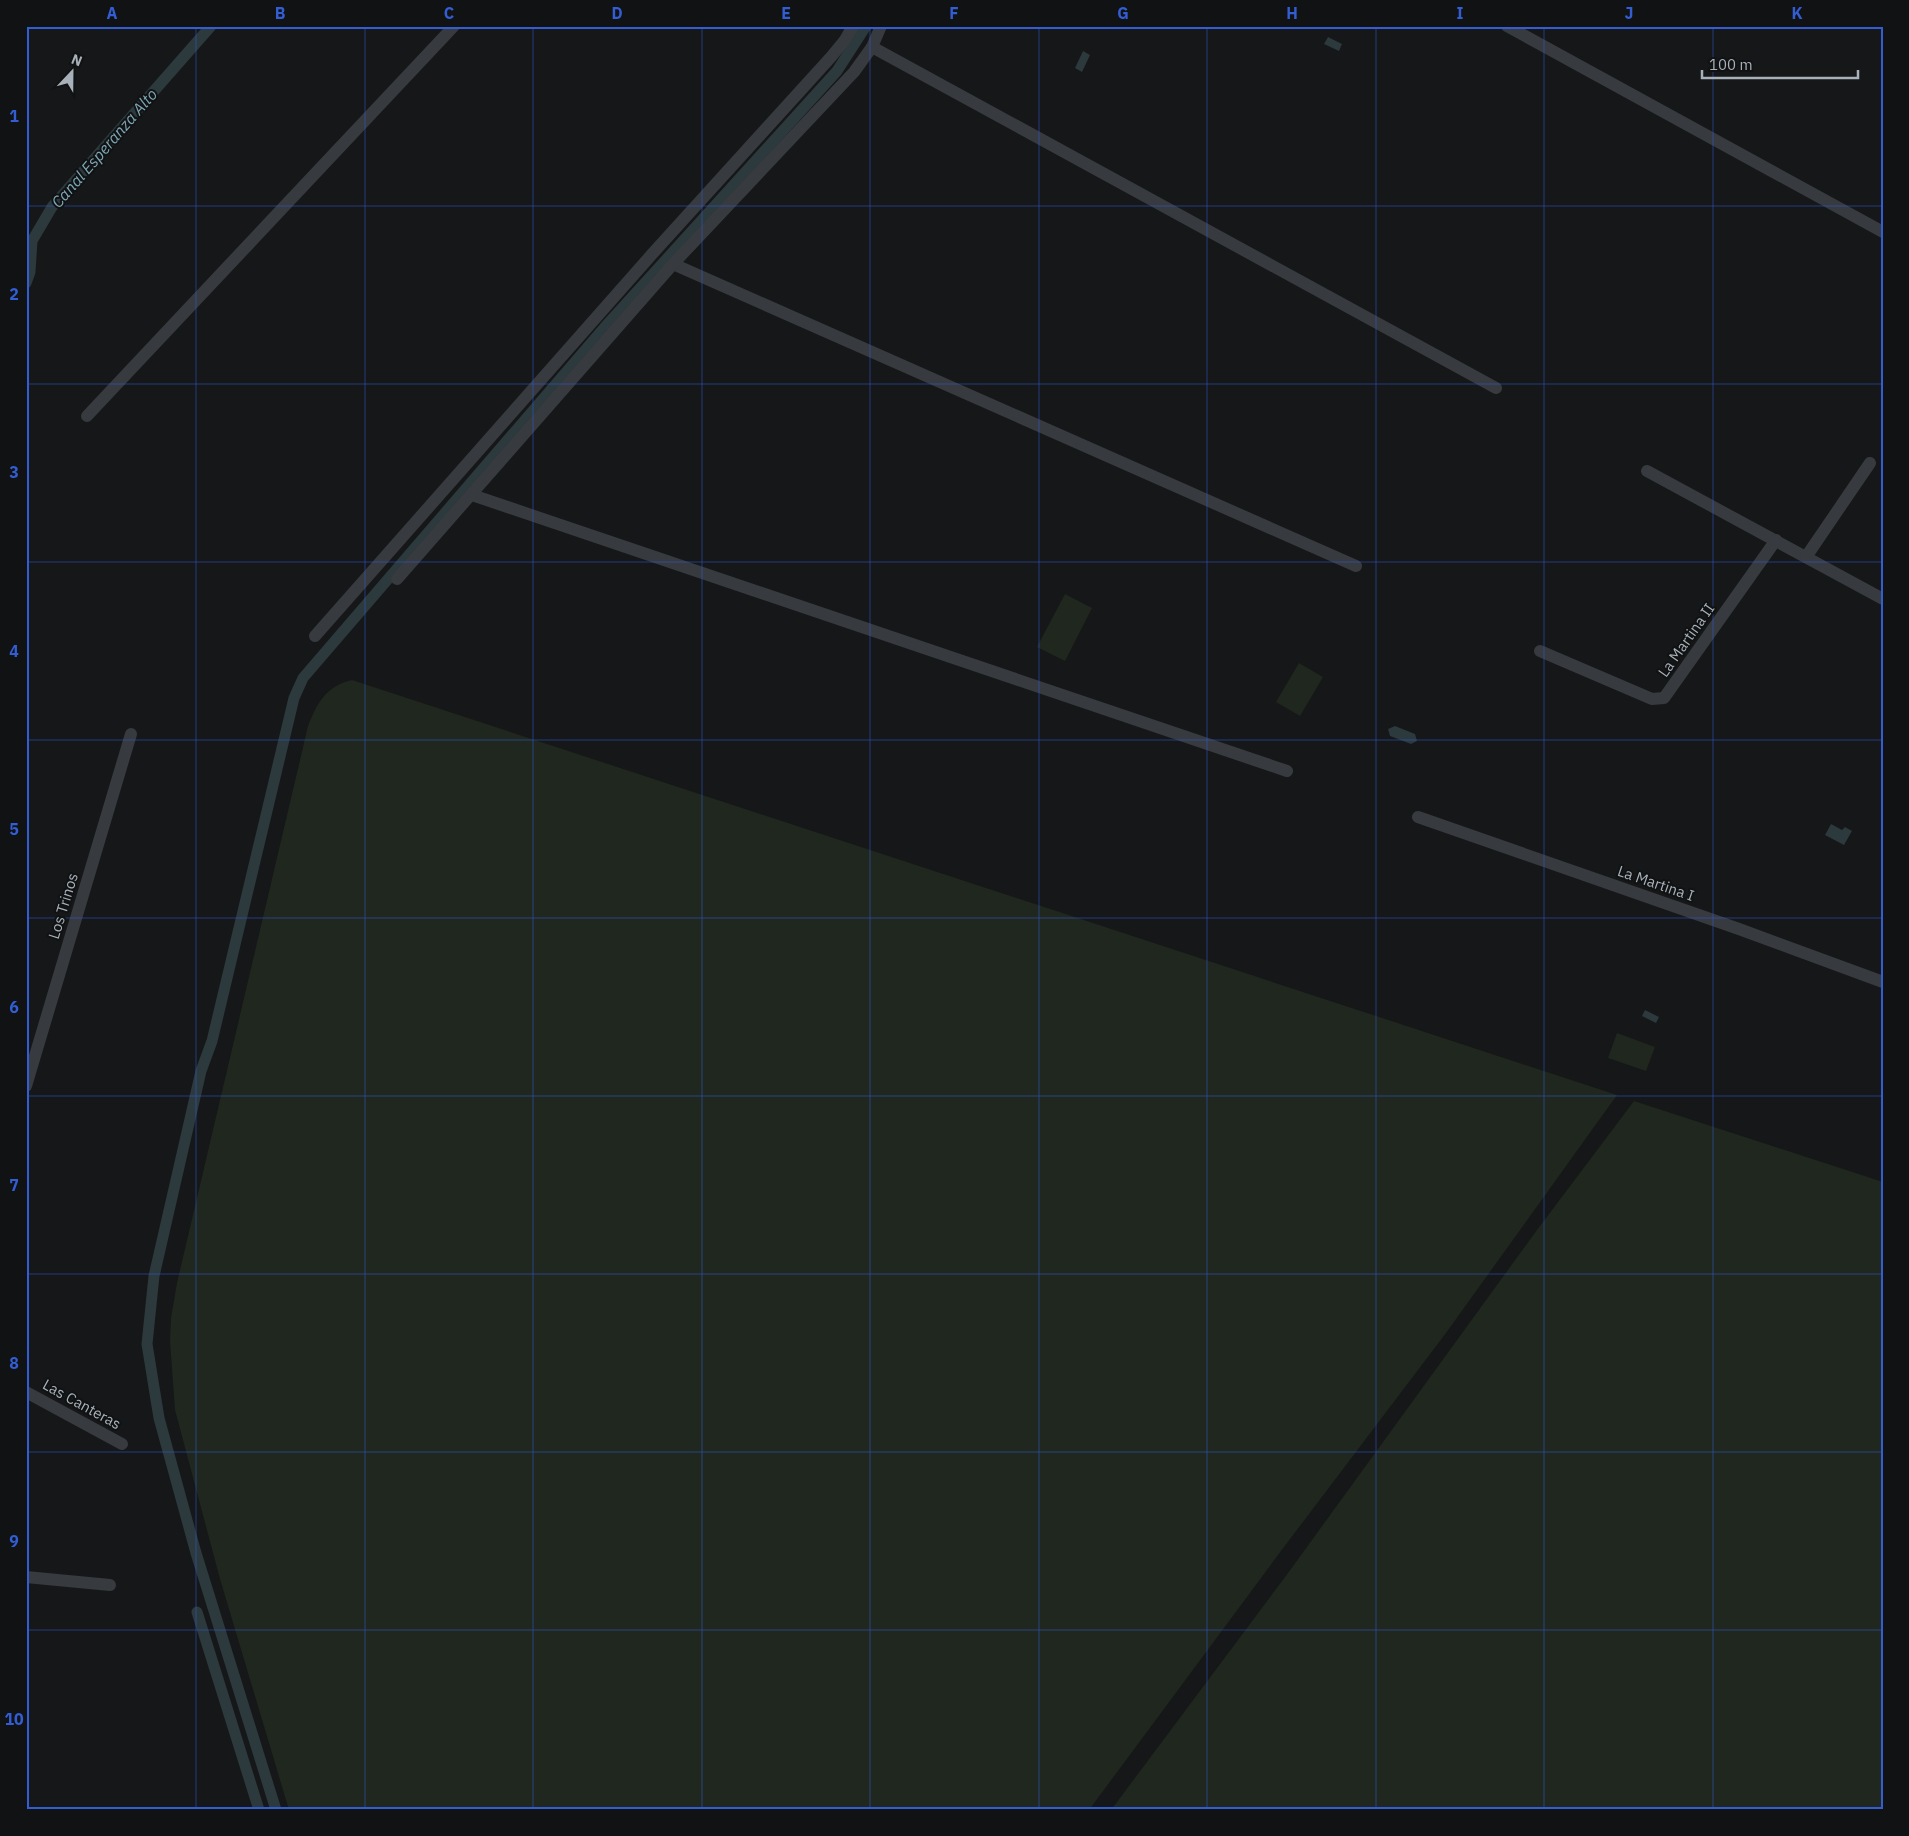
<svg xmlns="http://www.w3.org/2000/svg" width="1909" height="1836" font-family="'IBM Plex Sans',sans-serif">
  <rect width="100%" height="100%" fill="#161718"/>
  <g fill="#1f271e">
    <path d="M 1065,594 L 1092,608 L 1065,661 L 1037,647 Z"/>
    <path d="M 1299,663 L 1323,677 L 1300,716 L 1276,702 Z"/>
    <path d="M 352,680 L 1617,1095 L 1446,1333 L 1281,1551 L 1089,1810 L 289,1810 L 220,1579 L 175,1410 L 170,1341 L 171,1318 L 177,1283 L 308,726 C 317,703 326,686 352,680 Z"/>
    <path d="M 1617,1033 L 1655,1047 L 1646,1071 L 1608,1058 Z"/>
    <path d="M 1634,1101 L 1883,1182 L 1883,1810 L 1111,1810 L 1288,1573 L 1534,1234 Z"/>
  </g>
  <g fill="#2c393d">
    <path d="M 1328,37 L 1342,44 L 1339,51 L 1324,44 Z"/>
    <path d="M 1083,51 L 1090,55 L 1082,72 L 1075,68 Z"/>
    <path d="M 1395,726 L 1415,734 L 1417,741 L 1411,744 L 1390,736 L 1388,729 Z"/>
    <path d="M 1831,824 L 1842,830 L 1845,827 L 1852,831 L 1844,845 L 1825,835 Z"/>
    <path d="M 1645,1010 L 1659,1017 L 1656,1023 L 1642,1016 Z"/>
  </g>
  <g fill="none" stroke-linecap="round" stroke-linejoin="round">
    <g stroke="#2c393d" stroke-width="11">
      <path d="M 26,283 L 30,272 L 32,241 L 52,207 L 211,26"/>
      <path d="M 197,1612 L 259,1810"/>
      <path d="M 276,1810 L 196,1553 L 159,1418 L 147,1344 L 154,1276 L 201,1071 L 212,1041 L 294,698 L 303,678 L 604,328 L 837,71 L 866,26"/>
    </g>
    <g stroke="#373a3e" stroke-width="12">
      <path d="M 1507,26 L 1883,232"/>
      <path d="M 872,47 L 1496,388"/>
      <path d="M 673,264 L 1356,566"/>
      <path d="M 87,416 L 454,26"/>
      <path d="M 1647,471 L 1883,599"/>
      <path d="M 472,495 L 1287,771"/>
      <path d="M 1806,557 L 1870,463"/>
      <path d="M 397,579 L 673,264 L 854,72 L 872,47 L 881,26"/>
      <path d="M 315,636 L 653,253 L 831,57 L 845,40 L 853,26"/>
      <path d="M 1540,651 L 1652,699 L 1664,698 L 1776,540"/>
      <path d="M 1418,817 L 1739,929 L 1883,982"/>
      <path d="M 26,1086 L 131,734"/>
      <path d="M 26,1392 L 122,1444"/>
      <path d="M 26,1577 L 110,1585"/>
    </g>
  </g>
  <path fill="none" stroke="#325dd3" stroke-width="1" stroke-opacity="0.55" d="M 196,26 L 196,1810M 365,26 L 365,1810M 533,26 L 533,1810M 702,26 L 702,1810M 870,26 L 870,1810M 1039,26 L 1039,1810M 1207,26 L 1207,1810M 1376,26 L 1376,1810M 1544,26 L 1544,1810M 1713,26 L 1713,1810M 26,206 L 1883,206M 26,384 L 1883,384M 26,562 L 1883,562M 26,740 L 1883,740M 26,918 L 1883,918M 26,1096 L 1883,1096M 26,1274 L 1883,1274M 26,1452 L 1883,1452M 26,1630 L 1883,1630"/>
  <g text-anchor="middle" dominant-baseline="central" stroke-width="4" stroke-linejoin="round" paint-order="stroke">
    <g font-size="15" fill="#a8b1b9" stroke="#111213">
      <text transform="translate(1686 640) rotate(-55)">La Martina II</text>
      <text transform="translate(1656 883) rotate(19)">La Martina I</text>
      <text transform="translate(63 906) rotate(-73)">Los Trinos</text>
      <text transform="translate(82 1404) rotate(29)">Las Canteras</text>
    </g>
    <g font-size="16" font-style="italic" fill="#7ea7b5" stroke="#111213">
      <text transform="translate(104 148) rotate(-49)">Canal Esperanza Alto</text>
    </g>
  </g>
  <rect width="1909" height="1836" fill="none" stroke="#111213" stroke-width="55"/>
  <g transform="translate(72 72) rotate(22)" stroke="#111213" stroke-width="4" paint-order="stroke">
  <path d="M0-4L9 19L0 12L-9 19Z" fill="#a8b1b9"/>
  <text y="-8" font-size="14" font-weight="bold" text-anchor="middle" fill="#a8b1b9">N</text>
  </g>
  <path d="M1702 70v8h156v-8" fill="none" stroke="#a8b1b9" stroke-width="2.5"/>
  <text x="1709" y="70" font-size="15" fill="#a8b1b9" stroke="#111213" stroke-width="4" paint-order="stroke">100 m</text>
  <rect x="28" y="28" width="1854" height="1780" fill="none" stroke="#325dd3" stroke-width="2"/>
  <g font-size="16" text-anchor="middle" font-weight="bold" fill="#325dd3">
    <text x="112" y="19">A</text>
    <text x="280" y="19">B</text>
    <text x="449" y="19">C</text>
    <text x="617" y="19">D</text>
    <text x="786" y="19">E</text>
    <text x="954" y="19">F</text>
    <text x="1123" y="19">G</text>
    <text x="1292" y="19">H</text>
    <text x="1460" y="19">I</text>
    <text x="1629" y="19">J</text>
    <text x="1797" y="19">K</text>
    <text x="14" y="122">1</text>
    <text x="14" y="300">2</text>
    <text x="14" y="478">3</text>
    <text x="14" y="657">4</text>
    <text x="14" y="835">5</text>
    <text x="14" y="1013">6</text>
    <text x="14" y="1191">7</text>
    <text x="14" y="1369">8</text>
    <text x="14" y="1547">9</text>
    <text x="14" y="1725">10</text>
  </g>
</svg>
